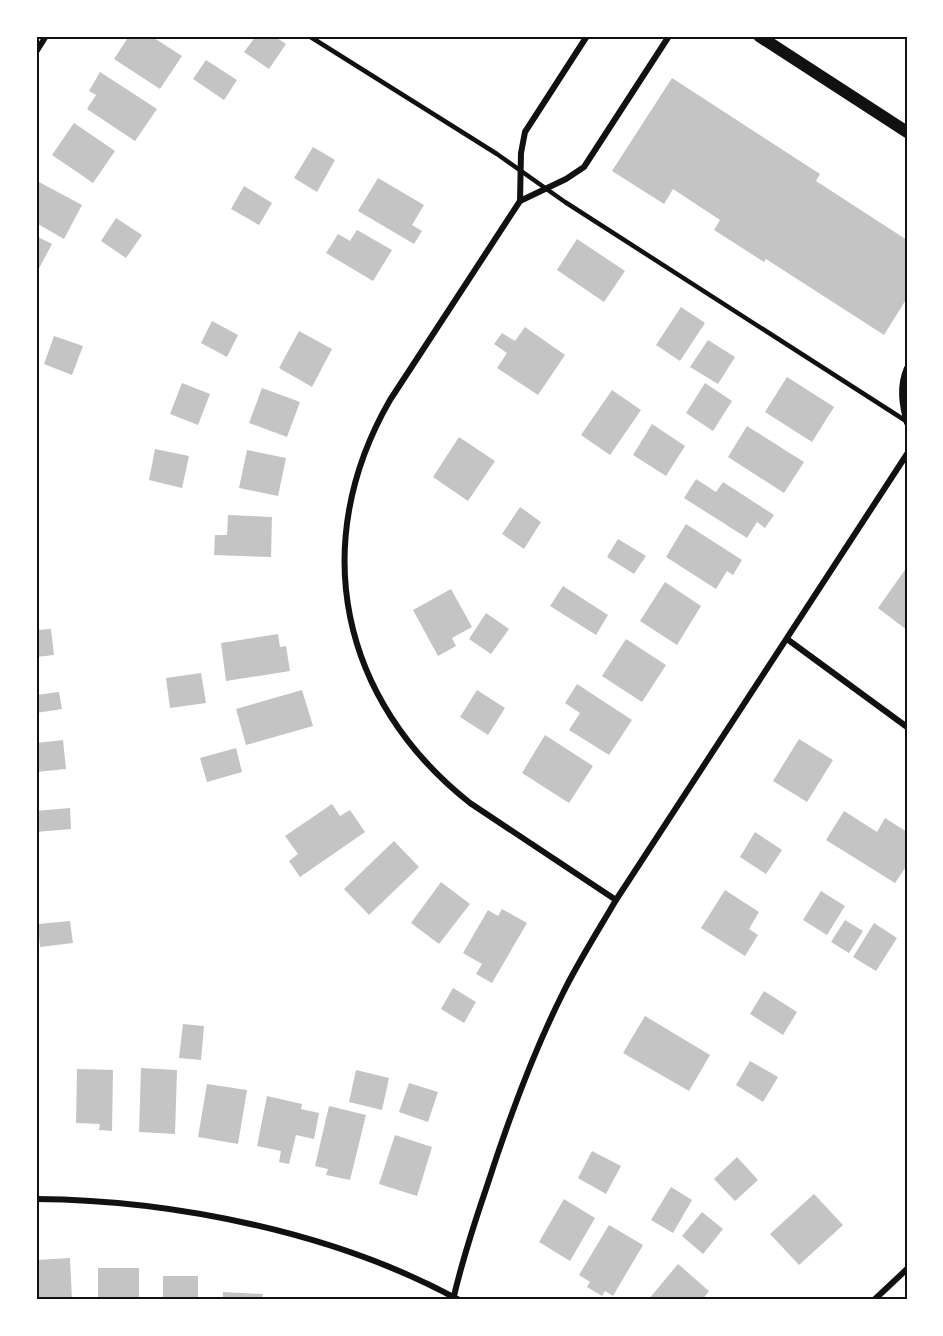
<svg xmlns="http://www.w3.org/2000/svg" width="943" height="1336" font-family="'Open Sans',sans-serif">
  <rect width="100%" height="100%" fill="#fff"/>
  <g fill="#c4c4c4">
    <path d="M 129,36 L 151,36 L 182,56 L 160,89 L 114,59 Z"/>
    <path d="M 256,36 L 274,36 L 286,44 L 269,69 L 244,52 Z"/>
    <path d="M 206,60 L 237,80 L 224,100 L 193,79 Z"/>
    <path d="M 100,72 L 157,109 L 135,141 L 87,109 L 96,95 L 89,91 Z"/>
    <path d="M 672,78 L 820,174 L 816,181 L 907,240 L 907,298 L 884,335 L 766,259 L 764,262 L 714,230 L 720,220 L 673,189 L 664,204 L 612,171 Z"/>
    <path d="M 74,123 L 115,151 L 93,183 L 52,155 Z"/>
    <path d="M 313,147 L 335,160 L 317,192 L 294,178 Z"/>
    <path d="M 378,178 L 424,205 L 412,225 L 422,231 L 414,244 L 358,211 Z"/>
    <path d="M 39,182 L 82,205 L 64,239 L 36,223 L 36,187 Z"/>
    <path d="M 244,186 L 272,203 L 259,225 L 231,209 Z"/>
    <path d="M 116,218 L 142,235 L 126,258 L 101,241 Z"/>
    <path d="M 357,230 L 392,250 L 373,281 L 326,253 L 338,234 L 350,241 Z"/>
    <path d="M 36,236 L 52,244 L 36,274 Z"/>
    <path d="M 577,239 L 625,271 L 604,302 L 557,270 Z"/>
    <path d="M 681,307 L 705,323 L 680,361 L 656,345 Z"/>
    <path d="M 212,321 L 238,335 L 227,357 L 201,343 Z"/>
    <path d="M 525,327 L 565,355 L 538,395 L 497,368 L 507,353 L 494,344 L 502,333 L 515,341 Z"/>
    <path d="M 299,331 L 332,349 L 312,387 L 279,368 Z"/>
    <path d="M 54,336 L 83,346 L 72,375 L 44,364 Z"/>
    <path d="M 708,340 L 735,357 L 718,384 L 690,367 Z"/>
    <path d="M 787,377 L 834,407 L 812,442 L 765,412 Z"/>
    <path d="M 182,383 L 210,394 L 198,425 L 170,414 Z"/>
    <path d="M 705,383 L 732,401 L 713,431 L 686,413 Z"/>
    <path d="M 262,388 L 300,402 L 287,437 L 249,423 Z"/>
    <path d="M 612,390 L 641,410 L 610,455 L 581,435 Z"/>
    <path d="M 652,424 L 685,446 L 666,476 L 633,455 Z"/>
    <path d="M 747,426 L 804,462 L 784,493 L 728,457 Z"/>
    <path d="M 459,437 L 495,461 L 468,501 L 433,477 Z"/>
    <path d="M 155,449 L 189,456 L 182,488 L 149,480 Z"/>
    <path d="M 247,450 L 286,458 L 278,496 L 239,488 Z"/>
    <path d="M 696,479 L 716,492 L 723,482 L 774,515 L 765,528 L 757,522 L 747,538 L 684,498 Z"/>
    <path d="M 520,507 L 541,522 L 524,549 L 502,534 Z"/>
    <path d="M 228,515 L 272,517 L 271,557 L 214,555 L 215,535 L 227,535 Z"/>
    <path d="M 686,524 L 742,560 L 733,575 L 727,571 L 716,589 L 666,557 Z"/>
    <path d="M 618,539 L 646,556 L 634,574 L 607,557 Z"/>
    <path d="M 907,567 L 907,630 L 878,608 Z"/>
    <path d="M 665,582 L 701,606 L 677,645 L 640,621 Z"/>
    <path d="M 563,586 L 608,615 L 596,635 L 550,606 Z"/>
    <path d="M 451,589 L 472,627 L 452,638 L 456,646 L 438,656 L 413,610 Z"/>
    <path d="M 486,613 L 509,629 L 491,654 L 469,639 Z"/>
    <path d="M 51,629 L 54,655 L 36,657 L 36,630 Z"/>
    <path d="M 278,634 L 280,647 L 286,646 L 290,671 L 226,681 L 221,643 Z"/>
    <path d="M 626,639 L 666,665 L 642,702 L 602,676 Z"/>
    <path d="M 201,673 L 206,703 L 170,708 L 166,678 Z"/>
    <path d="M 577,684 L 632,720 L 609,755 L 569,730 L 580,713 L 565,703 Z"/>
    <path d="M 302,690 L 313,726 L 246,745 L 236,709 Z"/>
    <path d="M 477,690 L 505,708 L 488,735 L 460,717 Z"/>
    <path d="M 59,692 L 62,709 L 36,713 L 36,695 Z"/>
    <path d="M 545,735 L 593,766 L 569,803 L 522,773 Z"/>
    <path d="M 799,739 L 833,760 L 807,802 L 773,781 Z"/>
    <path d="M 63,740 L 66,769 L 36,772 L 36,743 Z"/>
    <path d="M 236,748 L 242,772 L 207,782 L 200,758 Z"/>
    <path d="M 332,804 L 340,816 L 350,810 L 365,832 L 300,877 L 289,861 L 298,854 L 285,836 Z"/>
    <path d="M 70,808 L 71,829 L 36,832 L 36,811 Z"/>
    <path d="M 844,811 L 877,832 L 885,818 L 907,832 L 907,865 L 895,883 L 826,840 Z"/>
    <path d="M 755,832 L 782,850 L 766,874 L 740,857 Z"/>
    <path d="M 394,841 L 419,867 L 369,915 L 344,889 Z"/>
    <path d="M 441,882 L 470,904 L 439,944 L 411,923 Z"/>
    <path d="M 725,890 L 759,912 L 749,929 L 758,935 L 745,956 L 701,928 Z"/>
    <path d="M 821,891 L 845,906 L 827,935 L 803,920 Z"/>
    <path d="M 502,909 L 527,923 L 492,983 L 476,974 L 482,964 L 463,953 L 488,910 L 498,916 Z"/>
    <path d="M 845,920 L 863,931 L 849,953 L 831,942 Z"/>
    <path d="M 70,921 L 73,943 L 40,947 L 38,924 Z"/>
    <path d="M 874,923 L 897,938 L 876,971 L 853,957 Z"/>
    <path d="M 453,988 L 476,1002 L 464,1023 L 441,1009 Z"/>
    <path d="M 764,991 L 797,1012 L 783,1035 L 750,1014 Z"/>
    <path d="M 645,1016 L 710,1055 L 689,1091 L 623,1053 Z"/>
    <path d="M 183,1024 L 204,1026 L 201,1060 L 179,1058 Z"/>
    <path d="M 750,1061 L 778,1077 L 763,1102 L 736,1085 Z"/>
    <path d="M 141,1068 L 177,1070 L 175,1134 L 139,1132 Z"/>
    <path d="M 77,1069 L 113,1070 L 112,1131 L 99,1130 L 100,1124 L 76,1123 Z"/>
    <path d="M 356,1070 L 389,1078 L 382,1110 L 349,1102 Z"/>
    <path d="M 409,1083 L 438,1092 L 428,1122 L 399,1112 Z"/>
    <path d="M 207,1084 L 247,1090 L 238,1144 L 198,1137 Z"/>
    <path d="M 267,1096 L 302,1104 L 301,1109 L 319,1113 L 314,1139 L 296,1135 L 289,1164 L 279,1162 L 281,1151 L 257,1146 Z"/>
    <path d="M 329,1106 L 366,1115 L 350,1180 L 326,1175 L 328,1169 L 315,1166 Z"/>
    <path d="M 395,1135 L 432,1147 L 417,1196 L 379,1184 Z"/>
    <path d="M 592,1151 L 621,1166 L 606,1194 L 578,1178 Z"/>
    <path d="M 737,1157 L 758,1180 L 735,1201 L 714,1179 Z"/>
    <path d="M 671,1187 L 692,1200 L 673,1233 L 651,1220 Z"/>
    <path d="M 814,1194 L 843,1225 L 799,1265 L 770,1234 Z"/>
    <path d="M 564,1199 L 595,1218 L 570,1261 L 539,1242 Z"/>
    <path d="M 702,1212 L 723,1229 L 703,1254 L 682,1236 Z"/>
    <path d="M 609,1225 L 643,1245 L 613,1296 L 605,1291 L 602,1296 L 587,1287 L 590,1282 L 579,1275 Z"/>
    <path d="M 70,1258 L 72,1300 L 36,1300 L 36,1260 Z"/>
    <path d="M 678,1264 L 709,1291 L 702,1300 L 648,1300 Z"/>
    <rect x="98" y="1268" width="41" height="32"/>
    <rect x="163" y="1276" width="35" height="24"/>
    <path d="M 223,1292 L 263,1294 L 262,1300 L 223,1300 Z"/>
  </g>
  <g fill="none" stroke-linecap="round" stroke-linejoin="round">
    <path stroke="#111" stroke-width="4.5" d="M 309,36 L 497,154 L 565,202 L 906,421"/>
    <g stroke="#111" stroke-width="6">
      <path d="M 36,52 L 46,36"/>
      <path d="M 520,201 L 521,153 L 525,132 L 587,36"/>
      <path d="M 907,368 C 899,386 902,405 907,423"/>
      <path d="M 787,639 L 907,727"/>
      <path d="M 616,900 L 470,803 C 340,700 307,544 390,400 L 520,201 L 566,179 L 584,167 L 669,36"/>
      <path d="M 36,1199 C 175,1200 337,1233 459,1300"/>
      <path d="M 453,1300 C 462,1261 474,1224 487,1186 C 508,1121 531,1057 562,995 C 578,962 598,931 616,900 L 907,454"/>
      <path d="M 874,1300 L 907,1269"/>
    </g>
    <path stroke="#111" stroke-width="12" d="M 759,36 L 907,132"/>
  </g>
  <rect width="943" height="1336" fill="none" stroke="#ffffff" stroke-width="75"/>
  <rect x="38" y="38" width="868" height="1260" fill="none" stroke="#111" stroke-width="2"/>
</svg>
